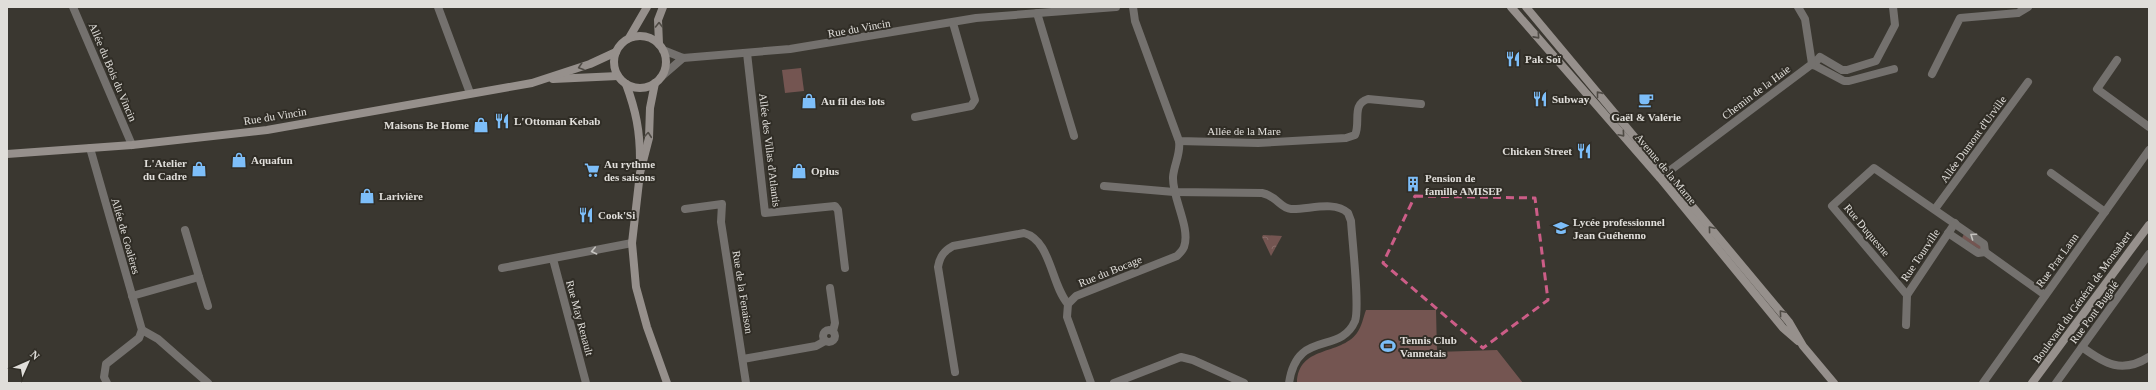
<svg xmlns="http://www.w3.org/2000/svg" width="2156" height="390" font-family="'Times New Roman',serif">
  <defs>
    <pattern id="forest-crowns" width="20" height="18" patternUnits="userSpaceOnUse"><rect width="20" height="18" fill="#745551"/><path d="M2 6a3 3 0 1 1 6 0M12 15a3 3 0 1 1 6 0" fill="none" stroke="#886d69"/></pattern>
  </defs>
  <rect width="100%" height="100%" fill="#3a3730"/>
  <g fill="#745551">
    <path d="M 801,68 L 804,91 L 785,93 L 782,70 Z"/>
    <path d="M 1964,234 L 1981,246 L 1981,249 L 1979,249 L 1962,238 Z"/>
    <path d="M 1366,310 L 1436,310 L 1437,352 L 1497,350 L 1523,383 L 1297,383 C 1298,345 1340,356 1357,333 C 1362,326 1363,318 1366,310 Z"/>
  </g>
  <path fill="url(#forest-crowns)" d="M 1263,235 L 1282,236 L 1271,256 L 1262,237 Z"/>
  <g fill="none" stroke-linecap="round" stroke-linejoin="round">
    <g stroke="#74716e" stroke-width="8">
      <path d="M 73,7 L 132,145"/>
      <path d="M 438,7 L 470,93"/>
      <path d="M 1133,7 L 1135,21 L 1179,141 L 1258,143 L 1346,138 L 1355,135 C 1361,123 1351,104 1368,99 L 1421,104"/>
      <path d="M 1037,13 L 1074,136"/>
      <path d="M 663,50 L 683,58 L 790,49 L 976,18 L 1116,7"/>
      <path d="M 747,53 L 765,213 L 835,206 L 838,210 L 845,268"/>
      <path d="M 2117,60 L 2097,89 L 2149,127"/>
      <path d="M 1812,64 L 1844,81 L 1849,81 L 1894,69"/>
      <path d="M 1813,65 L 1820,57 L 1842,70 L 1847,70 L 1876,61 L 1895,25 L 1893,7"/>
      <path d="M 1932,74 L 1960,18 L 2018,13 L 2028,7"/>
      <path d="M 661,77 L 683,58"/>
      <path d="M 915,117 L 971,106 L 975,100 L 953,23"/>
      <path d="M 90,148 L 142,330 L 139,338 L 106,364 L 104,377 L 107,383"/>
      <path d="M 2051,173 L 2105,212"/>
      <path d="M 1660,178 L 1812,64 L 1805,19 L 1798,7"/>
      <path d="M 1104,186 L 1174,192 L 1262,193 C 1277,196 1280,208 1291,209 C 1308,210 1334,200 1348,213 L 1351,221 C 1352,239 1360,308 1355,321 C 1340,356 1297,328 1289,383"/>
      <path d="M 685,209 L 722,204 L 721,222 L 746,383"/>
      <path d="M 1935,209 L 2028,82"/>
      <path d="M 1948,233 L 1978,253 L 1985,252 L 2045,295"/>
      <path d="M 553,259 L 586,383"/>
      <path d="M 502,268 L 632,243"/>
      <path d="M 199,277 L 208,306"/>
      <path d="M 830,288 L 835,323 L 833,331"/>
      <path d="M 1907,295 L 1832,206 L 1874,168 L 1984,244 L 1985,252"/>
      <path d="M 132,296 L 199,277 L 185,230"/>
      <path d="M 1906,325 L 1907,295 L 1955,223"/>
      <circle cx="829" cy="336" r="6"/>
      <path d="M 142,330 L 158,339 L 208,383"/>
      <path d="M 2082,347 C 2105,364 2122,374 2149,357"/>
      <path d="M 743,359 L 816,346 L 825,341"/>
      <path d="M 955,372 L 938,267 C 940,256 944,251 953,246 L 1024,233 C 1051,240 1051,285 1068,304"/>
      <path d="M 1091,383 L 1067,317 L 1068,304 L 1076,296 L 1177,256 C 1179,254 1183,250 1184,247 C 1191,228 1172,198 1173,177 C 1174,164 1181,154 1179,141"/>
      <path d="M 1114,383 L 1181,357 L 1193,360 L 1244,383"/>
      <path d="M 1983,383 L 2149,150"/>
      <path d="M 2056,383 L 2149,254"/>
    </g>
    <g stroke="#96908c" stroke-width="8">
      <path d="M 1511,7 L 1660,178 L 1783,328 L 1798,341"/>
      <path d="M 1526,7 L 1789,322 L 1803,346 L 1834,383"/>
      <circle cx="640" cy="62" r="26"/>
      <path d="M 629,38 L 647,7"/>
      <path d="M 659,44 L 658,20 L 663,7"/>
      <path d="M 553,79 L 618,76"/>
      <path d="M 655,83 L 650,108 L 649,138 L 640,173 L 632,243 L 636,287 L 647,327 L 667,383"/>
      <path d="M 626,84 C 636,111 640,131 640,160"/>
      <path d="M 7,154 L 132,145 L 267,130 L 532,83 L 590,64 L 616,52"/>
      <path d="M 2032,383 L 2149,225"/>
    </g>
  </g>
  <defs><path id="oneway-chevron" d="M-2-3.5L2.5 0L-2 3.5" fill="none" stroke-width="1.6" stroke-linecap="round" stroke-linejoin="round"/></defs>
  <g stroke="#4f4b45">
    <use href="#oneway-chevron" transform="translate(659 25) rotate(-89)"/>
    <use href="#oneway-chevron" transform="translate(1537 36) rotate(48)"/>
    <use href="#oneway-chevron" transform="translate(581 67) rotate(162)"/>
    <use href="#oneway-chevron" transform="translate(1599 94) rotate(-129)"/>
    <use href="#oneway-chevron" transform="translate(1622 134) rotate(49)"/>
    <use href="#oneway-chevron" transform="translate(648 135) rotate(-85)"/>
    <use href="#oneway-chevron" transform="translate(1711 229) rotate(-130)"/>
    <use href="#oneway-chevron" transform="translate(1782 313) rotate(-130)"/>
  </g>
  <g stroke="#c5c3bf">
    <use href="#oneway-chevron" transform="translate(1973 236) rotate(-145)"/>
    <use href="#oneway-chevron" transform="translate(594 251) rotate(168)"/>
  </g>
  <path fill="none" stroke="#cc5d87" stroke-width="3" stroke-dasharray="8 5" stroke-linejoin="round" d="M 1415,196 L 1535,198 L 1548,300 L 1483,348 L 1383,263 Z"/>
  <defs>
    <g id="restaurant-bare" transform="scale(1.2)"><path d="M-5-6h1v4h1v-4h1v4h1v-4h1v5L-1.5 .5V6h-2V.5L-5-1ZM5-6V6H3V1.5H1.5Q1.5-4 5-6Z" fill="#7dbef9" stroke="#302d26" stroke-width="2.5" paint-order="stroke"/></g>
    <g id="cafe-bare" transform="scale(1.2)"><path d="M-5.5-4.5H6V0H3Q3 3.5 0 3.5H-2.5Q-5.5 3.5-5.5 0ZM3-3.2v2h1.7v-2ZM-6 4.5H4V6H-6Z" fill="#7dbef9" stroke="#302d26" stroke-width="2.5" paint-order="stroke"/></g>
    <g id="shop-bare" transform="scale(1.2)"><path d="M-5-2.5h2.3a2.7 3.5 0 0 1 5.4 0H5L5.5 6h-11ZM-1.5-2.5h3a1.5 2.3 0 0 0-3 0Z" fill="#7dbef9" stroke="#302d26" stroke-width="2.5" paint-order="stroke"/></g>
    <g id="supermarket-bare" transform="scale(1.2)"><path d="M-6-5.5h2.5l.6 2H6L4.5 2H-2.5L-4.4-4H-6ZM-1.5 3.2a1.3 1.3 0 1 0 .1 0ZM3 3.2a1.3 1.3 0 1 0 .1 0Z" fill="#7dbef9" stroke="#302d26" stroke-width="2.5" paint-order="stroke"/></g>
    <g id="building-bare" transform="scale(1.2)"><path d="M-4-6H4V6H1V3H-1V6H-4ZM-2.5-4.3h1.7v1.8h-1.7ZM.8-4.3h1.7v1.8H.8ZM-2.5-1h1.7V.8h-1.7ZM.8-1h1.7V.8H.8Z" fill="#7dbef9" stroke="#302d26" stroke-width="2.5" paint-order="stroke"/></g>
    <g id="school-bare" transform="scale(1.2)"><path d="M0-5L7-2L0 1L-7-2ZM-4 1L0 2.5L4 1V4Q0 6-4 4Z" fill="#7dbef9" stroke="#302d26" stroke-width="2.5" paint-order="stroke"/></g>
    <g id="stadium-bare" transform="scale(1.2)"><path d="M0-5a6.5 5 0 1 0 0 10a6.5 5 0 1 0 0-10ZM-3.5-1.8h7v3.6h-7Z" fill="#7dbef9" stroke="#302d26" stroke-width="2.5" paint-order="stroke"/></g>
  </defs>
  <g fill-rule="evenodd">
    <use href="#restaurant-bare" x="1513" y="59"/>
    <use href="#restaurant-bare" x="1540" y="99"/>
    <use href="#cafe-bare" x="1646" y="100"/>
    <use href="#shop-bare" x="809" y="101"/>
    <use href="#restaurant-bare" x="502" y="121"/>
    <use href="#shop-bare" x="481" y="125"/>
    <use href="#restaurant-bare" x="1584" y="151"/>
    <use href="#shop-bare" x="239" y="160"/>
    <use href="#shop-bare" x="199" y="169"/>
    <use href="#supermarket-bare" x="592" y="170"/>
    <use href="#shop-bare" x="799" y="171"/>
    <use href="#building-bare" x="1413" y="184"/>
    <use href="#shop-bare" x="367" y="196"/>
    <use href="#restaurant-bare" x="586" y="215"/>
    <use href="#school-bare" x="1561" y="228"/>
    <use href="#stadium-bare" x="1388" y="346"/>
  </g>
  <g text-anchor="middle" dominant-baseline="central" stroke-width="4" stroke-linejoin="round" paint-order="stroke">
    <g font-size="11" fill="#e0deda" stroke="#302d26">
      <text transform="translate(859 28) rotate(-10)">Rue du Vincin</text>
      <text transform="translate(113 72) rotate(67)">Allée du Bois du Vincin</text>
      <text transform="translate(1756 92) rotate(-37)">Chemin de la Haie</text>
      <text transform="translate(275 116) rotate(-9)">Rue du Vincin</text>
      <text x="1244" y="131">Allée de la Mare</text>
      <text transform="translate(1973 139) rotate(-54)">Allée Dumont d'Urville</text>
      <text transform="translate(770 150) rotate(83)">Allée des Villas d'Atlantis</text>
      <text transform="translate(1666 169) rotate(50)">Avenue de la Marne</text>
      <text transform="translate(1867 230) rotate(50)">Rue Duquesne</text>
      <text transform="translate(126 236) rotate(74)">Allée de Goalères</text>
      <text transform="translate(1920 255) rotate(-56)">Rue Tourville</text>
      <text transform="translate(2057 260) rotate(-54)">Rue Prat Lann</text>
      <text transform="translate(1110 271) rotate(-22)">Rue du Bocage</text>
      <text transform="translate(743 292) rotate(81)">Rue de la Fenaison</text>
      <text transform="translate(2082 297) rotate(-54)">Boulevard du Général de Monsabert</text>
      <text transform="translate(2094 312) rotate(-54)">Rue Pont Bugalé</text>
      <text transform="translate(580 318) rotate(75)">Rue May Renault</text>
    </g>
    <g font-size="11" font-weight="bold" fill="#e0deda" stroke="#302d26" text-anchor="start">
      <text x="1525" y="59">Pak Soï</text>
      <text x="1552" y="99">Subway</text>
      <text x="821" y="101">Au fil des lots</text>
      <text x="1646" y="117" text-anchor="middle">Gaël &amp; Valérie</text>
      <text x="514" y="121">L'Ottoman Kebab</text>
      <text x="469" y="125" text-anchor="end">Maisons Be Home</text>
      <text x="1572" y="151" text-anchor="end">Chicken Street</text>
      <text x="251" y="160">Aquafun</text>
      <text x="187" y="163" text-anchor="end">L'Atelier<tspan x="187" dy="13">du Cadre</tspan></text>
      <text x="604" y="164">Au rythme<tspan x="604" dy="13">des saisons</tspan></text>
      <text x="811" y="171">Oplus</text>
      <text x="1425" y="178">Pension de<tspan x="1425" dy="13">famille AMISEP</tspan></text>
      <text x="379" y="196">Larivière</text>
      <text x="598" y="215">Cook'Si</text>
      <text x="1573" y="222">Lycée professionnel<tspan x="1573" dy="13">Jean Guéhenno</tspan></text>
      <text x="1400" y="340">Tennis Club<tspan x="1400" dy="13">Vannetais</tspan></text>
    </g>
  </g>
  <rect width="2156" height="390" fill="none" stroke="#e0deda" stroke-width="16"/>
  <g transform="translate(28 362) rotate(45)" stroke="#302d26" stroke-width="3" paint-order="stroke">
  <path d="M0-3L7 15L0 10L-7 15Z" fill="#e0deda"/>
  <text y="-6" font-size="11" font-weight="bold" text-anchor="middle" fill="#e0deda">N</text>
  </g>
</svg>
